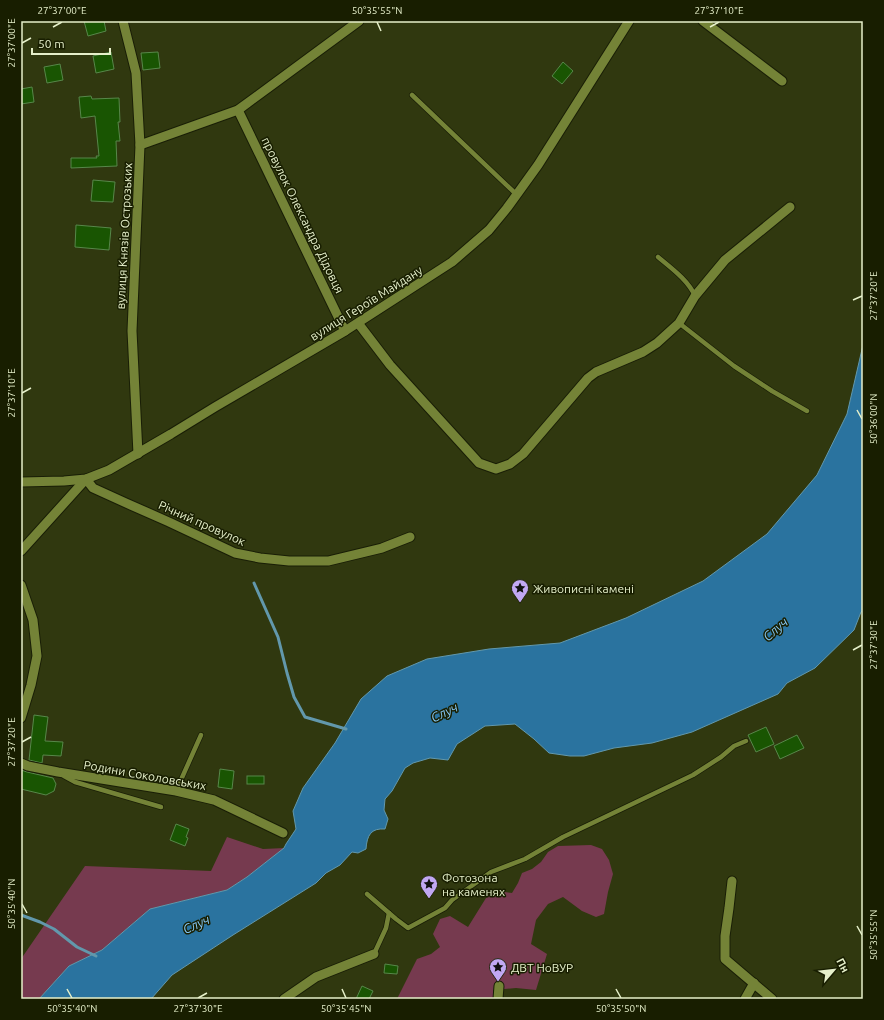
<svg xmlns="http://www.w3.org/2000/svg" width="884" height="1020" font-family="Ubuntu,sans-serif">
  <rect width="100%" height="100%" fill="#30380f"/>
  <g fill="#763a4f">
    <path d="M 227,837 L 263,849 L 285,848 L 247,877 L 227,890 L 150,909 L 102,950 L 69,966 L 39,999 L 21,999 L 21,959 L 85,866 L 211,871 Z"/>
    <path d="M 591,845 L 602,849 L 609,860 L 613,874 L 608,892 L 604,914 L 596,917 L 582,911 L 563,897 L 548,904 L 536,920 L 531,944 L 547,954 L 536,990 L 516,988 L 493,990 L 493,999 L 397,999 L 417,959 L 431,954 L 440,947 L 433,934 L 440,919 L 450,916 L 468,927 L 486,898 L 497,891 L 512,893 L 518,883 L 522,873 L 532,869 L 541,862 L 548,852 L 558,846 Z"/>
  </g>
  <path fill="#2a739f" stroke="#6298ac" d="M 863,345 L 863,611 L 861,612 L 854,630 L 815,668 L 787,683 L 778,694 L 692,732 L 652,743 L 614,748 L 584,756 L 570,756 L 549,753 L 534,739 L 515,724 L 485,726 L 457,744 L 448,760 L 430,758 L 413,763 L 405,768 L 392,791 L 385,799 L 384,810 L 388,819 L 385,829 C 371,828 367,835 366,849 L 358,853 L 352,852 L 340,865 L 326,873 L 316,883 L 233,935 L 172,975 L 151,999 L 39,999 L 69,966 L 102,950 L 150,909 L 227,890 L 247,877 L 284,848 L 286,844 L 296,829 L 293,811 L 303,788 L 335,743 L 361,699 L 387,676 L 427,659 L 489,649 L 560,643 L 626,618 L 703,581 L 767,534 L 817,475 L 847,414 Z"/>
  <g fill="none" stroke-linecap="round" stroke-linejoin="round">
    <g stroke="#6298ac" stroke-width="3">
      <path d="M 254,583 L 278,637 L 287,673 L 294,697 L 305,717 L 346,729"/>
      <path d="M 21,915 L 40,922 L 54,929 L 77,947 L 96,956"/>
    </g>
  </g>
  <g fill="#195502" stroke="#57874a">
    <path d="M 84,21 L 104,21 L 106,31 L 88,36 Z"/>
    <path d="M 111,52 L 114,69 L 96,73 L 93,56 Z"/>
    <path d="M 158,52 L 160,68 L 143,70 L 141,53 Z"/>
    <path d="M 563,62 L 573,71 L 562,84 L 552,76 Z"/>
    <path d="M 60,64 L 63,80 L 47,83 L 44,67 Z"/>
    <path d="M 32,87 L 34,102 L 21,104 L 21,89 Z"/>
    <path d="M 91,96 L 92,99 L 119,98 L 120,122 L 118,122 L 120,141 L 116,141 L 117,166 L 71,168 L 71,158 L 97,158 L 96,156 L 99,156 L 95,116 L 81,118 L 79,97 Z"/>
    <path d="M 93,180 L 115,182 L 113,202 L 91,201 Z"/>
    <path d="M 76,225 L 111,228 L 109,250 L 75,247 Z"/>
    <path d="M 34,715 L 48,717 L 45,741 L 63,742 L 61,756 L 43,755 L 42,763 L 29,760 Z"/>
    <path d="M 766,727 L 774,744 L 756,752 L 748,735 Z"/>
    <path d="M 797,735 L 804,748 L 780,759 L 774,746 Z"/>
    <path d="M 220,769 L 234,771 L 232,789 L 218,787 Z"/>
    <path d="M 21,770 L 27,772 L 53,778 L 56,784 L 54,791 L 46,795 L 21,789 Z"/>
    <rect x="247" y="776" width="17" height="8"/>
    <path d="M 176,824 L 189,829 L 186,837 L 188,838 L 185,846 L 170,840 Z"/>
    <path d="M 385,964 L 398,966 L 397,974 L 384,973 Z"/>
    <path d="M 362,986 L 373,991 L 369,999 L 356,999 Z"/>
  </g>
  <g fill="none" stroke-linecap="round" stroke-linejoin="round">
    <g stroke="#191e06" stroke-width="6">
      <g id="service">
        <path d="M 412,95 L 517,195"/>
        <path d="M 658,257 C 671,268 688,280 695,296"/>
        <path d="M 679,323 L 734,366 L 772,391 L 807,411"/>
        <path d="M 64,776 L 75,782 L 161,807"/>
        <path d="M 176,791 L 201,735"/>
        <path d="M 367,894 L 396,919 L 408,928 L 445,908 L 452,900 L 491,872 L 525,859 L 563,837 L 693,775 L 721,757 L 734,746 L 746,741"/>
        <path d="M 374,954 L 386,928 L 389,913"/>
      </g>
    </g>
    <g stroke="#191e06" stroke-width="11">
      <g id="minor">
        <path d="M 123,21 L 136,73 L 140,145 L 132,331 L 138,454"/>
        <path d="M 703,21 L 782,81"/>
        <path d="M 238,110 L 345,331"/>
        <path d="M 140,145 L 238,110 L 359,21"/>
        <path d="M 358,323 L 390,365 L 479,463 L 496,469 L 510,464 L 523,454 L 588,378 L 596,372 L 643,352 L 657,343 L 679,323 L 695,296 L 725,260 L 790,207"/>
        <path d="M 21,482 L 64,481 L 86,479 L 109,470 L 171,434 L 215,407 L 345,331 L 452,262 L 489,230 L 507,208 L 538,165 L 629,21"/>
        <path d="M 21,551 L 86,479 L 93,488 L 126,503 L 169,522 L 235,553 L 260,558 L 289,561 L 328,561 L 382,548 L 410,537"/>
        <path d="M 21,585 L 33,620 L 37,656 L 31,685 L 21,718"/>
        <path d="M 21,763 L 28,766 L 58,772 L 176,791 L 214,800 L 283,833"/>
        <path d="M 732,881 L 729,908 L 725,936 L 725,959 L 772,999"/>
        <path d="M 284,999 L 316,977 L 374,954"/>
        <path d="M 498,999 L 499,986"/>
        <path d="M 745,999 L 754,983"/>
      </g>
    </g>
    <use href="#service" stroke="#748337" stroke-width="4.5"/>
    <use href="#minor" stroke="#748337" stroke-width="9"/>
  </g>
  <path fill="none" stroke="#e6f0ca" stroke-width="1.5" d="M 377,22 L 381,31M 53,27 L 62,22M 710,27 L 719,22M 22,43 L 31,38M 853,300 L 862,296M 22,393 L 31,388M 857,410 L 862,419M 853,650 L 862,645M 22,742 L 31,737M 22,904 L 27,913M 857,926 L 862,935M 67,989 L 72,998M 342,989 L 346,998M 616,989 L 621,998M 198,998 L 207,993"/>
  <defs>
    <g id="sight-pin" transform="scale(0.9)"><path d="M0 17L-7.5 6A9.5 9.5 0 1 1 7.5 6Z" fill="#c1a8f3" stroke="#181e00"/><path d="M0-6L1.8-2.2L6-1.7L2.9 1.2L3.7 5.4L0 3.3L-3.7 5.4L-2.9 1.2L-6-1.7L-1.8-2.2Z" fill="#111"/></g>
  </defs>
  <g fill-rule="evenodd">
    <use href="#sight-pin" x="520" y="588"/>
    <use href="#sight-pin" x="429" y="884"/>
    <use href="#sight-pin" x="498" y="967"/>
  </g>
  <g text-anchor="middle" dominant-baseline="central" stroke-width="3" stroke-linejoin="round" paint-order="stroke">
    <g font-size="12" fill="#e6f0ca" stroke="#181e00">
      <text transform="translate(303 215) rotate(64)">провулок Олександра Дідовця</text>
      <text transform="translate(124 236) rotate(-87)">вулиця Князів Острозьких</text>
      <text transform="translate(366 303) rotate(-32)">вулиця Героїв Майдану</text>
      <text transform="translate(202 523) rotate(24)">Річний провулок</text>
      <text transform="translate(145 775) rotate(10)">Родини Соколовських</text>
    </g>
    <g font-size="12" fill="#e6f0ca" stroke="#181e00" text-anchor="start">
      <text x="533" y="588">Живописні камені</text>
      <text x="442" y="877">Фотозона<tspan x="442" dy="14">на каменях</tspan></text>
      <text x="511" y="967">ДВТ НоВУР</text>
    </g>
    <g font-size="13" font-style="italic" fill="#85c7f4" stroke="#181e00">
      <text transform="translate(775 629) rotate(-41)">Случ</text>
      <text transform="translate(444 712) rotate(-26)">Случ</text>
      <text transform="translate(196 924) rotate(-24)">Случ</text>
    </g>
  </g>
  <rect width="884" height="1020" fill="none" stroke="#181e00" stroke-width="44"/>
  <g transform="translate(834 970) rotate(62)" stroke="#181e00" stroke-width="3" paint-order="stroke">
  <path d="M0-3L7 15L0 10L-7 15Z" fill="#e6f0ca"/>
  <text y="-6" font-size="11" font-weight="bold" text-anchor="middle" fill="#e6f0ca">Пн</text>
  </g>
  <path d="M32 48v6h78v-6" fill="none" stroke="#e6f0ca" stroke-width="2"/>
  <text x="38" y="48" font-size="12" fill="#e6f0ca" stroke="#181e00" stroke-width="3" paint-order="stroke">50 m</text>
  <rect x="22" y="22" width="840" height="976" fill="none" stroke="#e6f0ca" stroke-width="1.5"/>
  <g font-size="10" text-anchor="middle" fill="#e6f0ca">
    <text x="62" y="14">27°37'00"E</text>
    <text x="377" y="14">50°35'55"N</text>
    <text x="719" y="14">27°37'10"E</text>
    <text transform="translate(11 43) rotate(-90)" y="4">27°37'00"E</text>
    <text transform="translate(873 296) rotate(-90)" y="4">27°37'20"E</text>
    <text transform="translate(11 393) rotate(-90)" y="4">27°37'10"E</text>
    <text transform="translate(873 419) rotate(-90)" y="4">50°36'00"N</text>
    <text transform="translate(873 645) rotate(-90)" y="4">27°37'30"E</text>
    <text transform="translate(11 742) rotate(-90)" y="4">27°37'20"E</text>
    <text transform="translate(11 904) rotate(-90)" y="4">50°35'40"N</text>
    <text transform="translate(873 935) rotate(-90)" y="4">50°35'55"N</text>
    <text x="72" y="1012">50°35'40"N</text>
    <text x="198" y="1012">27°37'30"E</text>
    <text x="346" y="1012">50°35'45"N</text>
    <text x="621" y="1012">50°35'50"N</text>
  </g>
</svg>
